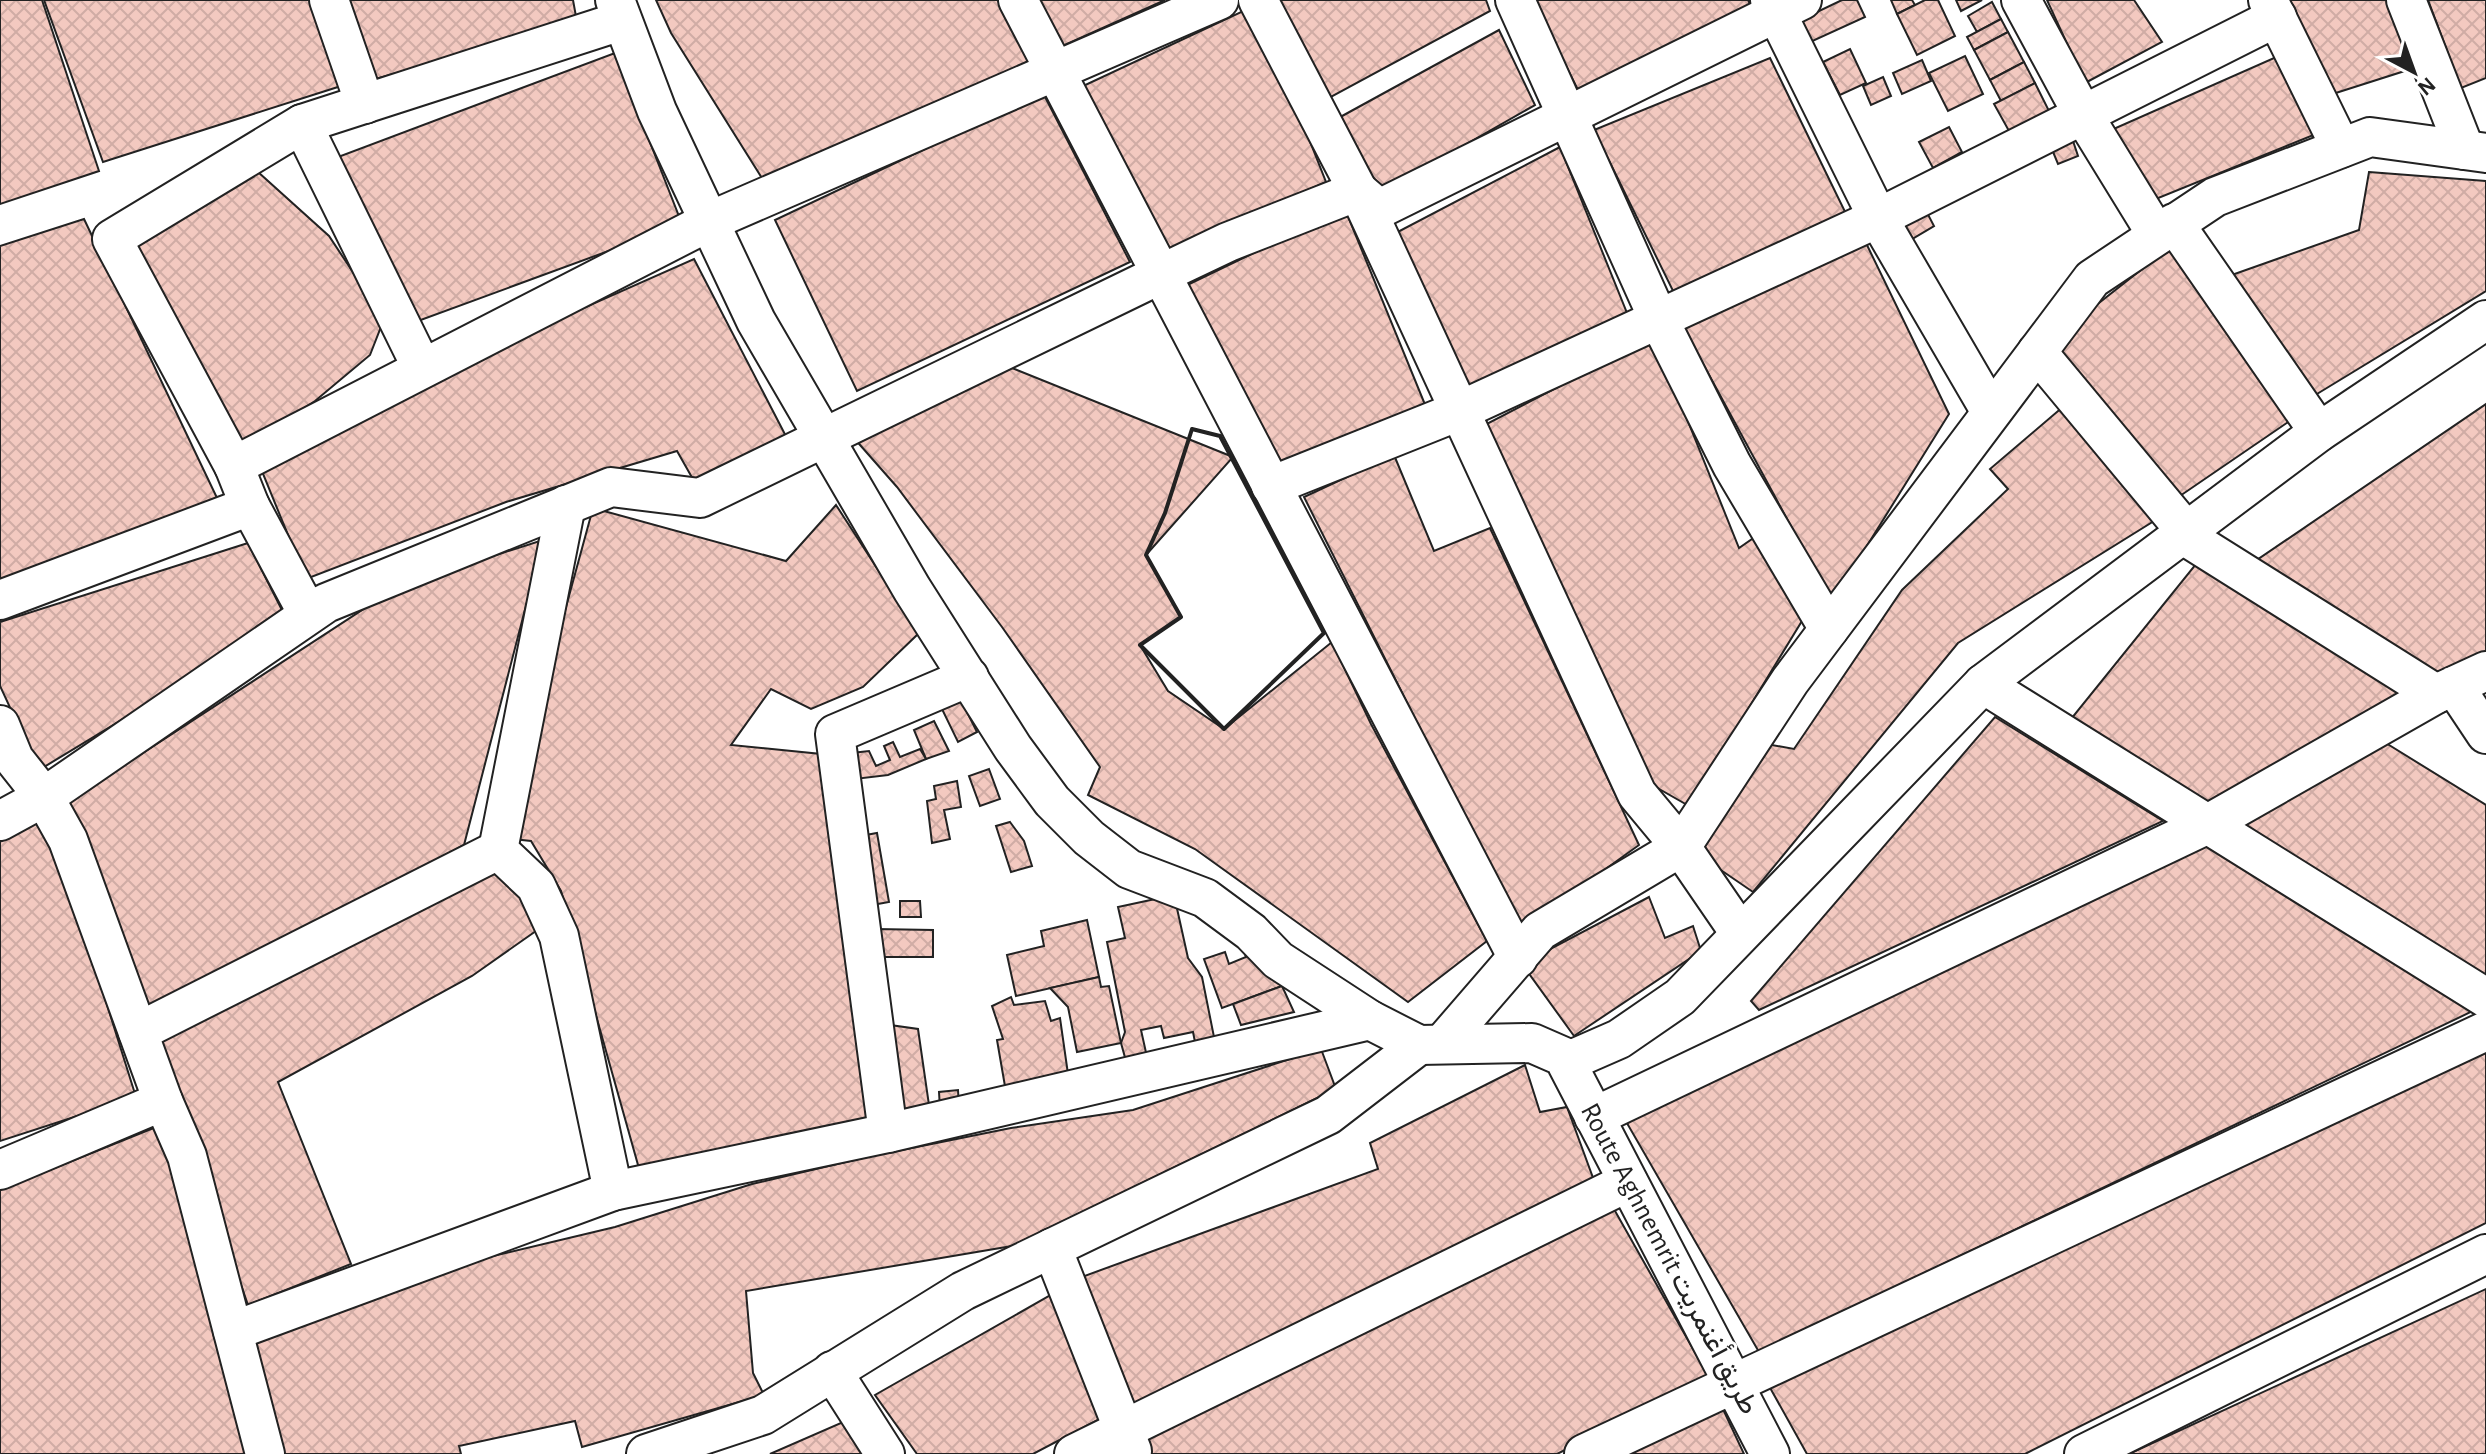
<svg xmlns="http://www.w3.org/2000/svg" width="2486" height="1454" font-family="'Alegreya Sans',Vazirmatn,sans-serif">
  <defs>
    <pattern id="building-cross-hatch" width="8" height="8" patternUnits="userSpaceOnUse" patternTransform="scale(2)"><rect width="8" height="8" fill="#f3c9c0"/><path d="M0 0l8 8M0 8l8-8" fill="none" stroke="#d0aca5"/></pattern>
  </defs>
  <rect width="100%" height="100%" fill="#fff"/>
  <g fill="url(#building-cross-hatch)" stroke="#222" stroke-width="2">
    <path d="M 0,0 L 42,0 L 99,171 L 0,204 Z"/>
    <path d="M 44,0 L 320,0 L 341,86 L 103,162 Z"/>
    <path d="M 343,0 L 573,0 L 577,22 L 372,80 Z"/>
    <path d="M 656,0 L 1004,0 L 1036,58 L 765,183 L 671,33 Z"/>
    <path d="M 1036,0 L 1165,0 L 1058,48 Z"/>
    <path d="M 1274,0 L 1486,0 L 1490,11 L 1329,98 Z"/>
    <path d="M 1533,0 L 1748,0 L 1753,10 L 1583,100 Z"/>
    <path d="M 1842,0 L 1857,0 L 1865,17 L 1806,44 L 1796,22 Z"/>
    <path d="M 1891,0 L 1912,0 L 1915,5 L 1897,14 Z"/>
    <path d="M 1925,0 L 1938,0 L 1955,36 L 1917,55 L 1897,14 Z"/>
    <path d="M 1956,0 L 1982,0 L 1961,11 Z"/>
    <path d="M 2047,0 L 2134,0 L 2162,42 L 2085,83 Z"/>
    <path d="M 2278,0 L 2390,0 L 2414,68 L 2317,99 Z"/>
    <path d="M 2428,0 L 2486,0 L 2486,78 L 2461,88 Z"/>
    <path d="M 1992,2 L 2001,19 L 1977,32 L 1968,16 Z"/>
    <path d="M 1256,5 L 1326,182 L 1167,252 L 1081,87 Z"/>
    <path d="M 2001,19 L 2008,32 L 1974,50 L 1967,37 Z"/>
    <path d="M 1499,30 L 1535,105 L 1377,195 L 1333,121 Z"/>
    <path d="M 2008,32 L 2024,62 L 1990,80 L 1974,50 Z"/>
    <path d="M 1850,49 L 1866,83 L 1840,95 L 1823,62 Z"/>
    <path d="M 2290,51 L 2321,132 L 2146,203 L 2109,131 Z"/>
    <path d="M 615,53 L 682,224 L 418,321 L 338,157 Z"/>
    <path d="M 1965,56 L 1983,94 L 1948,111 L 1929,73 Z"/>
    <path d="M 1770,58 L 1851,224 L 1677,299 L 1594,130 Z"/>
    <path d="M 1922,60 L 1931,81 L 1902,94 L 1893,73 Z"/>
    <path d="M 2024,62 L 2035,83 L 2001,101 L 1990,80 Z"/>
    <path d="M 1883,77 L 1891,96 L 1871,105 L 1863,86 Z"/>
    <path d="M 2035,83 L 2049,111 L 2009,131 L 1994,104 Z"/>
    <path d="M 1043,93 L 1130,262 L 857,391 L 775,220 Z"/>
    <path d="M 1949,127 L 1962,152 L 1933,168 L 1919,142 Z"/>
    <path d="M 2072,138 L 2078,156 L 2058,164 L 2051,147 Z"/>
    <path d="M 1560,147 L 1627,313 L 1460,399 L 1390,236 Z"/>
    <path d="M 247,162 L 329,236 L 384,319 L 370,355 L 315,401 L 245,446 L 200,378 L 133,240 Z"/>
    <path d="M 2369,172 L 2486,181 L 2486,291 L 2312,397 L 2226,277 L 2359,230 Z"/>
    <path d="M 1922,203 L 1934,226 L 1907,242 L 1894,219 Z"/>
    <path d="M 1345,209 L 1426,407 L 1278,467 L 1179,289 Z"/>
    <path d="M 84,219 L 218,500 L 0,581 L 0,246 Z"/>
    <path d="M 1866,243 L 1949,414 L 1832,602 L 1682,325 Z"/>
    <path d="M 2170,247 L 2294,418 L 2177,498 L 2052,340 Z"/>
    <path d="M 694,259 L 790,444 L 694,481 L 677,451 L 506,502 L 306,579 L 259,464 L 437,373 Z"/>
    <path d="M 1654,337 L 1739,548 L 1755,537 L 1805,616 L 1689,806 L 1640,778 L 1477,429 Z"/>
    <path d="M 1002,364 L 1233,457 L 1146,555 L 1181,617 L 1140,645 L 1168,691 L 1224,729 L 1332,642 L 1371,724 L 1487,941 L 1408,1002 L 1195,849 L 1088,795 L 1100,767 L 1002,627 L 897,487 L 853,437 Z"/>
    <path d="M 2071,400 L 2154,521 L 1958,643 L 1753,892 L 1693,851 L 1761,743 L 1794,749 L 1902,590 L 2008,489 L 1990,469 Z"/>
    <path d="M 2486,404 L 2486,657 L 2443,677 L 2251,564 Z"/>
    <path d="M 1394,455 L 1434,551 L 1490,528 L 1639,845 L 1521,930 L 1304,497 Z"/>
    <path d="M 836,505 L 919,633 L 863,687 L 811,709 L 771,689 L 731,745 L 831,755 L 881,1121 L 640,1172 L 561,891 L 531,841 L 503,838 L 593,508 L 786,561 Z"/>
    <path d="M 543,540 L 464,845 L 151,1016 L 66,803 L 399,586 Z"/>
    <path d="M 248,543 L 287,620 L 39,770 L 0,686 L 0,622 Z"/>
    <path d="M 2196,564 L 2401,689 L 2407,707 L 2214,813 L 2071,719 Z"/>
    <path d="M 960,698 L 977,732 L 958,742 L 941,707 Z"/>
    <path d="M 1995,717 L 2163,821 L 1759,1010 L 1751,1001 Z"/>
    <path d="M 934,721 L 949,751 L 926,759 L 914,730 Z"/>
    <path d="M 2381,740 L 2486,805 L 2486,982 L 2224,825 Z"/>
    <path d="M 893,742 L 900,757 L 920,749 L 926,759 L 888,775 L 855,779 L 852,753 L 869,751 L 876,766 L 890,760 L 884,746 Z"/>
    <path d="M 989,769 L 1000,799 L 980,806 L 969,776 Z"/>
    <path d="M 957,781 L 961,807 L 944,810 L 950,839 L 932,843 L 927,801 L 936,799 L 934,786 Z"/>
    <path d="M 47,814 L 136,1097 L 0,1141 L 0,842 Z"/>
    <path d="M 1010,822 L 1024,841 L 1032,866 L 1011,872 L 996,826 Z"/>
    <path d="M 877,833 L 889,902 L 872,905 L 860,836 Z"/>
    <path d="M 2199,837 L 2477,1009 L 1759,1352 L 1624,1118 Z"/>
    <path d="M 491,858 L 543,926 L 472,976 L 278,1082 L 351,1264 L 248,1305 L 155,1037 Z"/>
    <path d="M 1174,895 L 1188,958 L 1202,977 L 1216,1047 L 1197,1052 L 1193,1032 L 1164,1038 L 1161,1026 L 1141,1030 L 1147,1057 L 1126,1061 L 1121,1043 L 1125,1032 L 1107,942 L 1125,938 L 1118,907 Z"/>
    <path d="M 1649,897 L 1665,938 L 1693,926 L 1701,951 L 1574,1036 L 1522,964 Z"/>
    <path d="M 900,901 L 920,901 L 921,917 L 900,917 Z"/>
    <path d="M 1087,920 L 1099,977 L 1016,996 L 1007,955 L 1044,946 L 1041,931 Z"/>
    <path d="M 876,929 L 933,930 L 933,957 L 875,957 Z"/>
    <path d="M 1249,938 L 1282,986 L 1222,1008 L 1204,959 L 1225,952 L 1229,964 L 1246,957 L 1239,939 Z"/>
    <path d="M 1099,977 L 1101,987 L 1109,986 L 1121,1043 L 1077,1052 L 1068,1007 L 1050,988 Z"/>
    <path d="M 1282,986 L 1294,1012 L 1241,1025 L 1233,1004 Z"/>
    <path d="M 1011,997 L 1014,1005 L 1045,1001 L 1051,1021 L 1060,1018 L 1069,1081 L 1006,1092 L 997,1040 L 1003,1039 L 992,1006 Z"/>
    <path d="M 883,1024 L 918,1029 L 929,1105 L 899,1114 Z"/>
    <path d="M 1321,1049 L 1336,1089 L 1012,1246 L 746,1291 L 753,1373 L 764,1395 L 582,1447 L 575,1421 L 459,1446 L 461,1454 L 278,1454 L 248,1346 L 367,1286 L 615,1227 L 752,1184 L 867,1157 L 1011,1128 L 1133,1110 Z"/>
    <path d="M 2486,1051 L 2486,1223 L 2025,1454 L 1807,1454 L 1764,1377 Z"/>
    <path d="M 1525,1065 L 1540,1112 L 1567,1107 L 1596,1186 L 1136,1415 L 1079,1278 L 1378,1169 L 1370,1143 Z"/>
    <path d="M 958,1090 L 959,1107 L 940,1109 L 939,1092 Z"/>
    <path d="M 166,1123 L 256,1454 L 0,1454 L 0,1190 Z"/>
    <path d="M 1606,1195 L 1710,1379 L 1557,1454 L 1149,1454 L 1138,1433 Z"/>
    <path d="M 2486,1289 L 2486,1454 L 2129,1454 Z"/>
    <path d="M 1056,1292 L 1113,1412 L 1033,1454 L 917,1454 L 875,1395 Z"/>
    <path d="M 1722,1407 L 1744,1454 L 1624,1454 Z"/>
    <path d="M 850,1419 L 867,1454 L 770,1454 Z"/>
  </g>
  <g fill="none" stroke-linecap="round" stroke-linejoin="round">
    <g stroke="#222" stroke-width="42">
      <g id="minor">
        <path d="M 329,0 L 365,104"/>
        <path d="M 615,0 L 657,111 L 756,321 L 912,589 L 1013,748 L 1052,801 L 1089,838 L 1129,869 L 1205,898 L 1251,932 L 1278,960 L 1370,1020 L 1419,1045 L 1532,1043 L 1571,1060 L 1567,1064 L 1770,1454"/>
        <path d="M 1018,0 L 1518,958"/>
        <path d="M 1258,0 L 1358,191 L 1637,794 L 1681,847 L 1740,933"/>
        <path d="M 1515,0 L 1658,318 L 1732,465 L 1829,629"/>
        <path d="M 1770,0 L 1878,218 L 1991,412"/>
        <path d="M 2021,0 L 2082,113 L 2157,235"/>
        <path d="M 2268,0 L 2341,148"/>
        <path d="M 2406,0 L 2465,150"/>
        <path d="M 2174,223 L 2319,432"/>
        <path d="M 2037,352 L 2185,530"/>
        <path d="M 422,368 L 302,124 L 621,21"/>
        <path d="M 234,466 L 112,239 L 302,124"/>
        <path d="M 1271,486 L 1459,411 L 1878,218 L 2277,17"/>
        <path d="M 566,505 L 498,850 L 536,886 L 559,936 L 613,1191"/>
        <path d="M 250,506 L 234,466 L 710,221 L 1219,0"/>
        <path d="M 2180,533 L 2436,694"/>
        <path d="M 0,600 L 250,506 L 308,614"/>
        <path d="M 1983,684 L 2486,998"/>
        <path d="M 2454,686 L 2486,734"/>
        <path d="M 0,725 L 14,759 L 44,797 L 68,840 L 163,1101 L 187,1156 L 265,1454"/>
        <path d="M 0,821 L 44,797 L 326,603 L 611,487 L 700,498 L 1161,274 L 1228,242 L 1358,191 L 1379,209 L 1802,0"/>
        <path d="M 138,1032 L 498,850"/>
        <path d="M 1444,1042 L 1540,931 L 1681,847 L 1790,681 L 2092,279 L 2215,197 L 2370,137 L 2486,153"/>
        <path d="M 1571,1060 L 1619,1039 L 1680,997 L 1983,684 L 2319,432 L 2486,320"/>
        <path d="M 1594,1117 L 2206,825 L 2436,694 L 2486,671"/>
        <path d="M 888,1133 L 835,734 L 969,677"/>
        <path d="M 0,1170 L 163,1101"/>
        <path d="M 1052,1248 L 1132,1451"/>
        <path d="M 233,1331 L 613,1191 L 888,1133 L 1370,1020"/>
        <path d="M 832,1371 L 885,1454"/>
        <path d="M 646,1454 L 763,1415 L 963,1291 L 1328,1115 L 1419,1045"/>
        <path d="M 1074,1454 L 1628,1182"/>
        <path d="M 1584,1454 L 2486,1031"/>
        <path d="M 2084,1454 L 2486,1254"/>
      </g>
    </g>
    <use href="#minor" stroke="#fff" stroke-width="38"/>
    <path stroke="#222" stroke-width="4" d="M 1192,429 L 1220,436 L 1324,633 L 1224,729 L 1140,645 L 1181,617 L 1146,555 L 1165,513 Z"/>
  </g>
  <g text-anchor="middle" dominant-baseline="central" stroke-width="6" stroke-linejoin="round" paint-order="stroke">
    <g font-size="28" fill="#222" stroke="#fff">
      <text transform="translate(1669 1259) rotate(62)">Route Aghnemrit طريق أغنمريت</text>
    </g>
  </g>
  <g transform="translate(2414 72) rotate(139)" stroke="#ffffff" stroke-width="6" paint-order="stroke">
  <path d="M0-6L14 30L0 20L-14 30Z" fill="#222222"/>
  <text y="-12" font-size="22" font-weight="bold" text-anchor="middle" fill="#222222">N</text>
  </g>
</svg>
